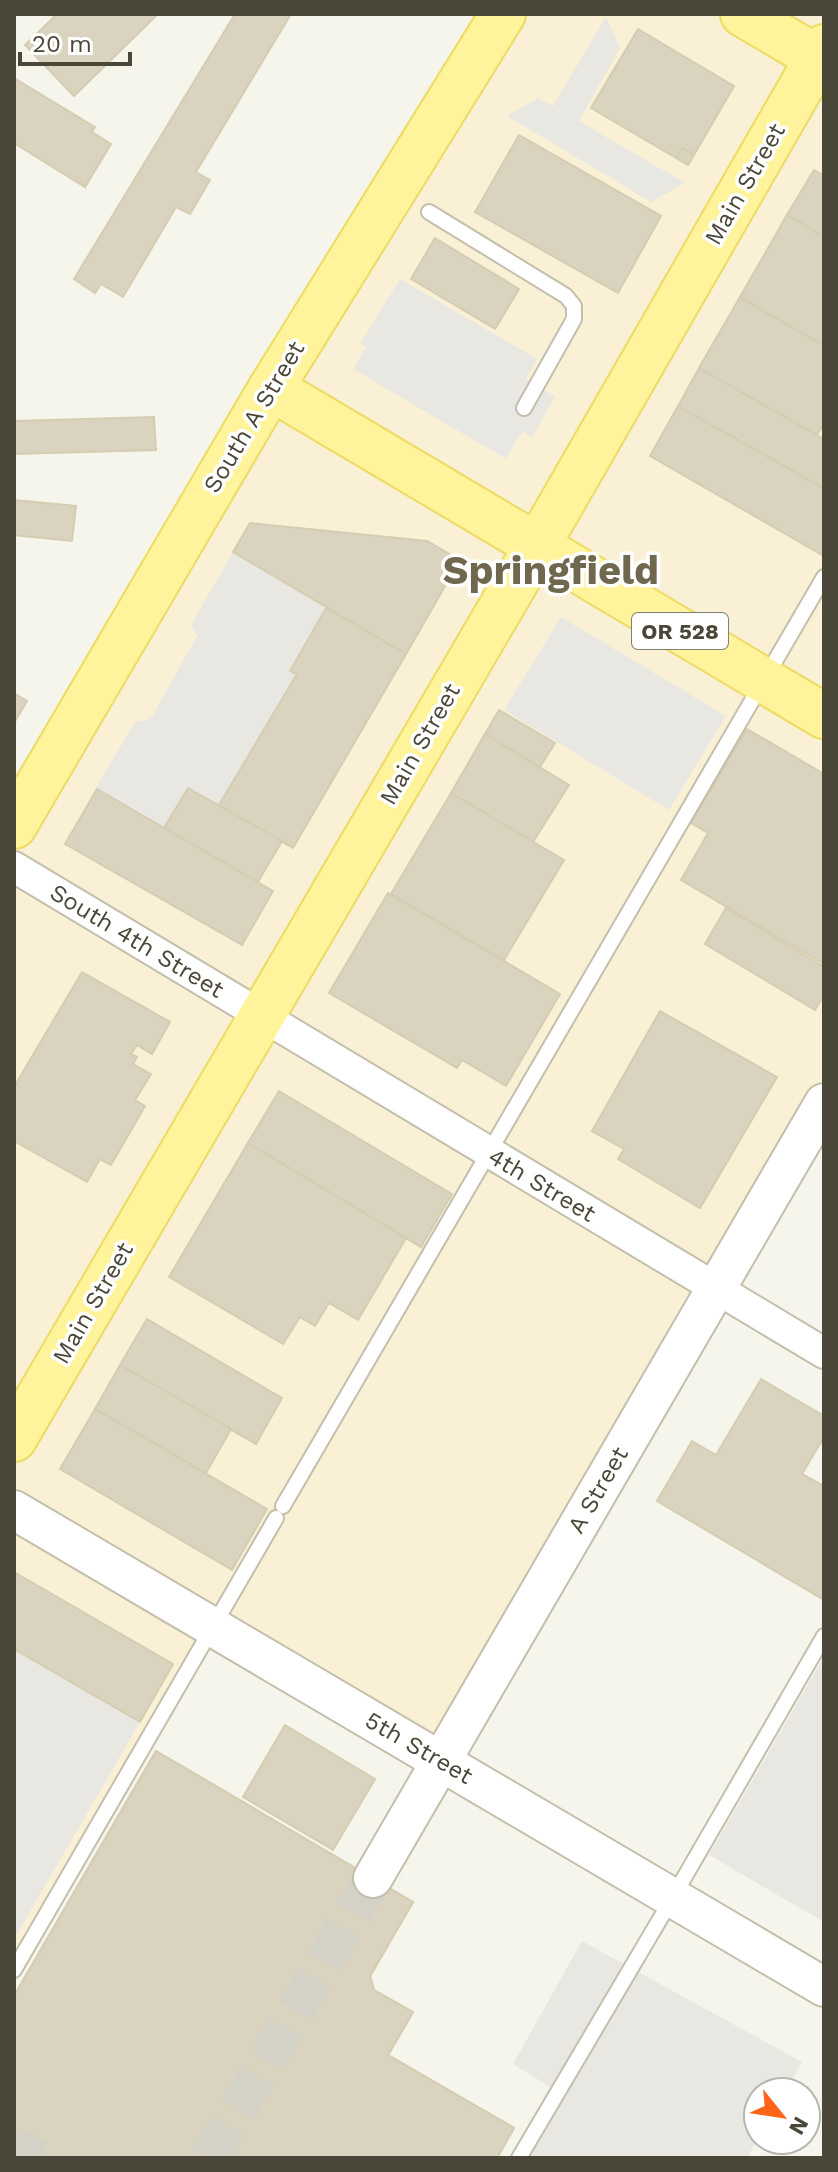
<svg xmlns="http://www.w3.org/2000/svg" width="838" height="2172" font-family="'Work Sans',sans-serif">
  <rect width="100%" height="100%" fill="#f6f5eb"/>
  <path fill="#f9f0d5" d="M 506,14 L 824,14 L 824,1104 L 441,1760 L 213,1627 L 14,1969 L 14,847 Z"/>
  <g fill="#e8e7e2">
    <path d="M 606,17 L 620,48 L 579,121 L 685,183 L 651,202 L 507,116 L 538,98 L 553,106 Z"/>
    <path d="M 400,279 L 537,359 L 526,379 L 555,396 L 532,438 L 524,432 L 520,434 L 506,459 L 353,369 L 366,347 L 360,344 Z"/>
    <path d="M 233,552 L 326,608 L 291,671 L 297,674 L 219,805 L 188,788 L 164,828 L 96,788 L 135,722 L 146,720 L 153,715 L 197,636 L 191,625 Z"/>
    <path d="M 561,617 L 726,716 L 669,810 L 504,710 Z"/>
    <path d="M 14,1648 L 140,1722 L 14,1939 Z"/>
    <path d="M 824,1657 L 824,1922 L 709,1855 Z"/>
    <path d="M 582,1941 L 802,2062 L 785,2092 L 758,2092 L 758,2139 L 747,2158 L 519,2158 L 558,2092 L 513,2064 Z"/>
  </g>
  <g fill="#d9d3bf" stroke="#d4cdb2" stroke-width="2">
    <path d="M 57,14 L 158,14 L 74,96 L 25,45 Z"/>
    <path d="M 235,14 L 291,14 L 196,172 L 210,180 L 190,214 L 176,207 L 123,297 L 101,284 L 95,293 L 74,279 Z"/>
    <path d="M 638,29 L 734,86 L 694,155 L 682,148 L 676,158 L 591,108 Z"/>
    <path d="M 14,78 L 95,127 L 92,132 L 111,144 L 85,187 L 14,143 Z"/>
    <path d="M 519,135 L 661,216 L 618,293 L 475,212 Z"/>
    <path d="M 682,148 L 694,155 L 688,165 L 676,158 Z"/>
    <path d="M 814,170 L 824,176 L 824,237 L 787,215 Z"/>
    <path d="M 787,215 L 824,237 L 824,346 L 740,297 Z"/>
    <path d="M 435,238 L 519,289 L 495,329 L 411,279 Z"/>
    <path d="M 740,297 L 824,346 L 824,423 L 817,435 L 699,368 Z"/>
    <path d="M 699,368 L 824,439 L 824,483 L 821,487 L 678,406 Z"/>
    <path d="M 678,406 L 824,489 L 824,556 L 650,456 Z"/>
    <path d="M 154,417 L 156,450 L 14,454 L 14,421 Z"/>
    <path d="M 14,500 L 76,506 L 72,541 L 14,535 Z"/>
    <path d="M 250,523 L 427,541 L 460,560 L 406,654 L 233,552 Z"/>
    <path d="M 326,608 L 406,654 L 293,848 L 219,805 L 297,674 L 290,671 Z"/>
    <path d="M 14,693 L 27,701 L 14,723 Z"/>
    <path d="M 499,710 L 555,743 L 540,767 L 485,734 Z"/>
    <path d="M 747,729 L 824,774 L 824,964 L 681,880 L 708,833 L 691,823 Z"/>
    <path d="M 485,734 L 569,785 L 533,842 L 451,793 Z"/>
    <path d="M 188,788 L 282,841 L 258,882 L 164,828 Z"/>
    <path d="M 97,789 L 273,891 L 242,945 L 65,844 Z"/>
    <path d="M 451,793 L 564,860 L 504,960 L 391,894 Z"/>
    <path d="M 388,893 L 560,994 L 506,1086 L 462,1060 L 457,1068 L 329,993 Z"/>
    <path d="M 726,908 L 824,967 L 824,995 L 815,1010 L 705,944 Z"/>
    <path d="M 82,972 L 170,1022 L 152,1054 L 137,1045 L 131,1054 L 137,1057 L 133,1064 L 151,1074 L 135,1100 L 145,1106 L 111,1165 L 100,1159 L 87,1182 L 14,1141 L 14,1087 Z"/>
    <path d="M 660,1011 L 777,1077 L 700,1208 L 618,1159 L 624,1149 L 592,1131 Z"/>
    <path d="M 279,1091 L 452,1194 L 421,1247 L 248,1143 Z"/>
    <path d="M 248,1143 L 406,1238 L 358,1320 L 329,1303 L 315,1326 L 300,1317 L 283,1344 L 169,1277 Z"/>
    <path d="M 147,1319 L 282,1398 L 256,1444 L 120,1365 Z"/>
    <path d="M 120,1365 L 231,1429 L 206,1473 L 95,1409 Z"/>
    <path d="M 761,1379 L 824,1416 L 824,1437 L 802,1474 L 824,1486 L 824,1600 L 657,1501 L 692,1441 L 716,1455 Z"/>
    <path d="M 95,1409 L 267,1509 L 232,1570 L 60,1469 Z"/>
    <path d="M 14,1572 L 173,1664 L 140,1722 L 14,1649 Z"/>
    <path d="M 285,1725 L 375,1779 L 333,1850 L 243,1797 Z"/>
    <path d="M 156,1751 L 413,1902 L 370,1976 L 374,1990 L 413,2012 L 388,2055 L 514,2128 L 497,2158 L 14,2158 L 14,1996 Z"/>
    <path d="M 156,1751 L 413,1902 L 370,1976 L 374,1990 L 413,2012 L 388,2055 L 514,2128 L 497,2158 L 14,2158 L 14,1996 Z"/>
  </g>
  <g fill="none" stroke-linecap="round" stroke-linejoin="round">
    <path stroke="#d4d2c7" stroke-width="30" stroke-dasharray="30 15" stroke-linecap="butt" d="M 14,2141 L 43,2158"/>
    <path stroke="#d4d2c7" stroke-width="38" stroke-dasharray="38 19" stroke-linecap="butt" d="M 209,2158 L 373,1878"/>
    <g stroke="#c3bfac" stroke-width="18">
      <g id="service">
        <path d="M 429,212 L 566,296 L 574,306 L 574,319 L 524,408"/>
        <path d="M 283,1506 L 824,577"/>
        <path d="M 14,1970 L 276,1518"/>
        <path d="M 519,2158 L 673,1897 L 824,1636"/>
      </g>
    </g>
    <g stroke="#c3bfac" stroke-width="34">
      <path id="minor" d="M 14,867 L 824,1353"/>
    </g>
    <g stroke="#c3bfac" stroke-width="42">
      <g id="tertiary">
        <path d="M 14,1510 L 824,1987"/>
        <path d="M 373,1878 L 824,1103"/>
      </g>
    </g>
    <g stroke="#eddb62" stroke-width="48">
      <g id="primary">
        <path d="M 743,14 L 824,62"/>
        <path d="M 271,388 L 824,716"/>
        <path d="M 14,826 L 271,388 L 503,14"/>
        <path d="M 14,1439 L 537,546 L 824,47"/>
      </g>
    </g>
    <use href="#service" stroke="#fff" stroke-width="14"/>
    <use href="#minor" stroke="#fff" stroke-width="30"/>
    <use href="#tertiary" stroke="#fff" stroke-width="38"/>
    <use href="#primary" stroke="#fff49b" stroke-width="44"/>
  </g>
  <g text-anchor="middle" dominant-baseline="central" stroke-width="7" stroke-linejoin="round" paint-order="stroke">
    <rect fill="#fff" stroke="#817e74" stroke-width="2" x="632" y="613" width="96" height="36" rx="6"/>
    <g font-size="22" font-weight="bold" fill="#4b4738">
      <text x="680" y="631">OR 528</text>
    </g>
    <g font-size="24" fill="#4b4738" stroke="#fff">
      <text transform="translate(745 184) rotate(-60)">Main Street</text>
      <text transform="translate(254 417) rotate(-59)">South A Street</text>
      <text transform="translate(420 744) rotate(-60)">Main Street</text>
      <text transform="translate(137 941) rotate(31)">South 4th Street</text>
      <text transform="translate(542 1185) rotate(31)">4th Street</text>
      <text transform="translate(93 1303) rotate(-60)">Main Street</text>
      <text transform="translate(598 1490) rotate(-60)">A Street</text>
      <text transform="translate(419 1748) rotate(30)">5th Street</text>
    </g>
    <g font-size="40" font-weight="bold" fill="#6f684e" stroke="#fff">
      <text x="551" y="570">Springfield</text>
    </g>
  </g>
  <rect width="838" height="2172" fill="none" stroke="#4b4738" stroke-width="32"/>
  <g transform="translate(782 2116) rotate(120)"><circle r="38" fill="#ffffff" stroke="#b7b5af" stroke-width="2"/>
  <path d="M0-6L14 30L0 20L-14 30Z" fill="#ff6419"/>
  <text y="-12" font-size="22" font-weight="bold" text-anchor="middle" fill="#4b4738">N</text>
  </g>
  <path d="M20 52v12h110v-12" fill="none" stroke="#4b4738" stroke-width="4"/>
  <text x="32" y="52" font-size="24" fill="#4b4738" stroke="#ffffff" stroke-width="6" paint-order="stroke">20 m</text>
</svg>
